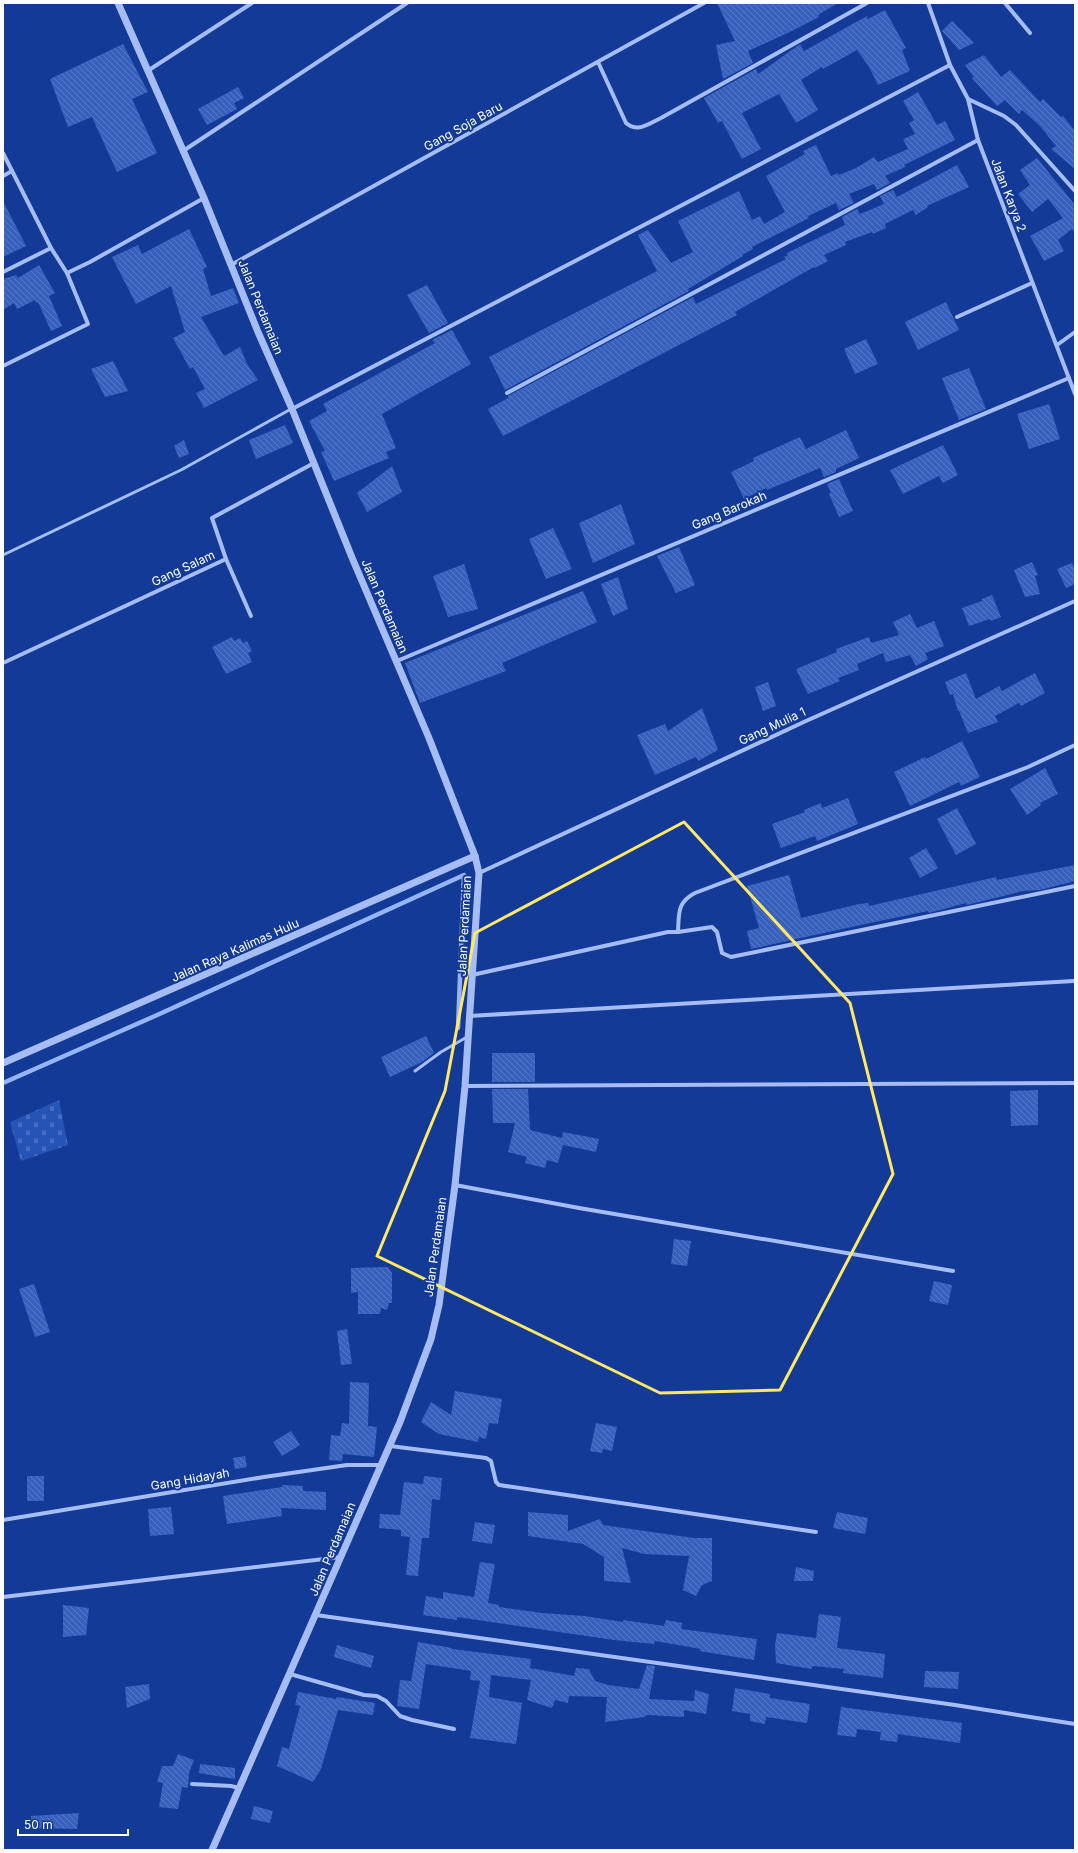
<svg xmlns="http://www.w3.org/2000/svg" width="1078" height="1853" font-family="Inter,sans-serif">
  <defs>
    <pattern id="cemetery-stones" width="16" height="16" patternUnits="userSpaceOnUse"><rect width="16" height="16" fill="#2653b6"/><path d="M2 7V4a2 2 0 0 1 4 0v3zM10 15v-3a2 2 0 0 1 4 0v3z" fill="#476dc1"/></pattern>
    <pattern id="building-back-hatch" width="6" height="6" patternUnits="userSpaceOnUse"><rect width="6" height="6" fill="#3761bd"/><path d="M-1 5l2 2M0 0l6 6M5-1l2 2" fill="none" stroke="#5579c7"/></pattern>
  </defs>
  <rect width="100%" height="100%" fill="#133a97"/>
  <path fill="url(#cemetery-stones)" d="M 59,1100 L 68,1145 L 21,1161 L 10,1122 Z"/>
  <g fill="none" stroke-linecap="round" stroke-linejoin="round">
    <path stroke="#97b5f6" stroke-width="4.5" d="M 3,1083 L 155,1016 L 464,875 L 458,1028"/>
  </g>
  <g fill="url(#building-back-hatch)">
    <path d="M 717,3 L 838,3 L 818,15 L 819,17 L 792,31 L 748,51 L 753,63 L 723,79 L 716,45 L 735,41 Z"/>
    <path d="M 885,10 L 906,48 L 902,50 L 910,71 L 878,85 L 869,67 L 857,50 L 823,69 L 822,67 L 801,80 L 818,110 L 796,123 L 779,94 L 742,113 L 761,149 L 742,159 L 722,121 L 718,123 L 704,98 L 756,69 L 758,74 L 800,44 L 804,51 L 867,16 L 868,19 Z"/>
    <path d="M 952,21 L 974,43 L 959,50 L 942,31 Z"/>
    <path d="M 123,44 L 148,92 L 132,99 L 157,153 L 117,172 L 92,117 L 68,127 L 50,79 Z"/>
    <path d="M 984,55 L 1001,77 L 1010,70 L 1040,102 L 1043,99 L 1061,117 L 1063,116 L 1075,131 L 1075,169 L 1051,149 L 1056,146 L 1040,126 L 1022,110 L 1019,114 L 1005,100 L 997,106 L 972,78 L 974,77 L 965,65 Z"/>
    <path d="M 238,87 L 244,98 L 234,103 L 237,109 L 207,125 L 198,109 Z"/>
    <path d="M 918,92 L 937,125 L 945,121 L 955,140 L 904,165 L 905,167 L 885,176 L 890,183 L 877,190 L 874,184 L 849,194 L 854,203 L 839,210 L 836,203 L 808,216 L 809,218 L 752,247 L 753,249 L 742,255 L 743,256 L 688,289 L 689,291 L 505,390 L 489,357 L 657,271 L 638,235 L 648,230 L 671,263 L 693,252 L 678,221 L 739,191 L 752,220 L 760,216 L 764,224 L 785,212 L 766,176 L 805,154 L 803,151 L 816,145 L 831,176 L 838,173 L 839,175 L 856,168 L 874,157 L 878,162 L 908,149 L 903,139 L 915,134 L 909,123 L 914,120 L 903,101 Z"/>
    <path d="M 1037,158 L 1075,205 L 1075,233 L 1072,229 L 1058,240 L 1064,251 L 1044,261 L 1030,236 L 1063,218 L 1048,199 L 1032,212 L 1018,194 L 1030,185 L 1020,170 Z"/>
    <path d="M 957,165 L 969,187 L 927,206 L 928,207 L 916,215 L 913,210 L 885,224 L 886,228 L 873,234 L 872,232 L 845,242 L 846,245 L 824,255 L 828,261 L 815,268 L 814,267 L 735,312 L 737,315 L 503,436 L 488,409 L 508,398 L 508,396 L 693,297 L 696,304 L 786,259 L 784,257 L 788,255 L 787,253 L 845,225 L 842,217 L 857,209 L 860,214 L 884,204 L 880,196 L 893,190 L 897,197 Z"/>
    <path d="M 3,201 L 26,246 L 3,257 Z"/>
    <path d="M 189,229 L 207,267 L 203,269 L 211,296 L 233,288 L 239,303 L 201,317 L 224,356 L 240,347 L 247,364 L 258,380 L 204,408 L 196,393 L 205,389 L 193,367 L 190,369 L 173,338 L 185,332 L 171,286 L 136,304 L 112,257 L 138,245 L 142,254 Z"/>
    <path d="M 39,265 L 55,293 L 49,296 L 62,326 L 51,331 L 38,302 L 36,303 L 35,300 L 17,309 L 14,303 L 3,310 L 3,279 L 16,275 L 18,278 Z"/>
    <path d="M 427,285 L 448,323 L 429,333 L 407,295 Z"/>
    <path d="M 946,302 L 959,330 L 918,350 L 905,322 Z"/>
    <path d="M 452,330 L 471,364 L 382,414 L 396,448 L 386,452 L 389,458 L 334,481 L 321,452 L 325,451 L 309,421 L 327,411 L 323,404 L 435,343 L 432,340 Z"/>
    <path d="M 866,339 L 878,364 L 855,374 L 844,349 Z"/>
    <path d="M 113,361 L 128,391 L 105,397 L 91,369 Z"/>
    <path d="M 969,368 L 986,409 L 959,420 L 942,378 Z"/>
    <path d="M 1049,404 L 1060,439 L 1029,449 L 1017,414 Z"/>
    <path d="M 285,425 L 293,443 L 256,459 L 249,440 Z"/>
    <path d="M 846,430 L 859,458 L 836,469 L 836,472 L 824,477 L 820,468 L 767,490 L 766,488 L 744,499 L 731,472 L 754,461 L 753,458 L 800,437 L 806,449 Z"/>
    <path d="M 184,440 L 189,454 L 179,458 L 174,446 Z"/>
    <path d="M 943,445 L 958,475 L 943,483 L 939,476 L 903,494 L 890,470 Z"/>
    <path d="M 392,466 L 402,492 L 367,512 L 357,493 Z"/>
    <path d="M 839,479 L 853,511 L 839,517 L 829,494 L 831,493 L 827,484 Z"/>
    <path d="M 621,504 L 635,544 L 593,563 L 579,523 Z"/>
    <path d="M 553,528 L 572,569 L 546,579 L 529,539 Z"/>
    <path d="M 679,547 L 695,585 L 676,593 L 657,556 Z"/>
    <path d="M 1032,562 L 1038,575 L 1035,576 L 1040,594 L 1025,597 L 1014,570 Z"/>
    <path d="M 1072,563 L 1075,570 L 1075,584 L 1066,588 L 1057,569 Z"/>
    <path d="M 464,564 L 478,609 L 448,617 L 433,576 Z"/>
    <path d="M 618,577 L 628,609 L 613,616 L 601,584 Z"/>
    <path d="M 583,591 L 597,622 L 502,663 L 506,671 L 420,703 L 405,663 Z"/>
    <path d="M 992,595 L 1001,617 L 991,621 L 990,619 L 969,626 L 962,608 L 982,601 L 982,599 Z"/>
    <path d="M 910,614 L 917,628 L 934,621 L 944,646 L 925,653 L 928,659 L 916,666 L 910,655 L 886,662 L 883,653 L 857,664 L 859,670 L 838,678 L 840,681 L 808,694 L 796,669 L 837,652 L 836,649 L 869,637 L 871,643 L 899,635 L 893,622 Z"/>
    <path d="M 232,637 L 234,641 L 240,638 L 243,643 L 247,641 L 252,651 L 248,653 L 252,662 L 226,674 L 212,647 Z"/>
    <path d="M 966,673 L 976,699 L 999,686 L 1002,691 L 1035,673 L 1045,693 L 1021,706 L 1019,703 L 995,716 L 998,722 L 968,733 L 959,711 L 958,711 L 953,694 L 950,695 L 945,682 Z"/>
    <path d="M 768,682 L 776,706 L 763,711 L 755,687 Z"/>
    <path d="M 702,708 L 718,750 L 698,761 L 696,757 L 655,775 L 637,735 L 665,724 L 668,731 Z"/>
    <path d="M 962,741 L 980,777 L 961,786 L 959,782 L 910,806 L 894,772 L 925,757 L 926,759 Z"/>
    <path d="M 1045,768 L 1058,794 L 1040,803 L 1041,805 L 1027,815 L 1010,789 Z"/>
    <path d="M 848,798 L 858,824 L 817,841 L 815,836 L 781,848 L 772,824 L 805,812 L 804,810 L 821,803 L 822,808 Z"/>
    <path d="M 957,808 L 976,844 L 956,855 L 937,819 Z"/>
    <path d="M 926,848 L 938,868 L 920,878 L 909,858 Z"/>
    <path d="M 1075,865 L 1075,881 L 1040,890 L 1023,891 L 967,905 L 966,903 L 929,913 L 928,911 L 870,923 L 751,949 L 747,931 L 759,928 L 747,886 L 789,875 L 801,918 L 859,904 L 868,903 L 869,906 L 996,877 L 997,880 Z"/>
    <path d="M 426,1036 L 434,1053 L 422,1062 L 390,1077 L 381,1057 Z"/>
    <rect x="492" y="1053" width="43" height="29"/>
    <path d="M 492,1089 L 528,1089 L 530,1130 L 562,1138 L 563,1132 L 599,1139 L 596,1152 L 563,1145 L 558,1163 L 547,1160 L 545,1168 L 525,1163 L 527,1157 L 508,1152 L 515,1123 L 493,1123 Z"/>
    <path d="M 1038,1090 L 1038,1125 L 1011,1126 L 1010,1091 Z"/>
    <path d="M 674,1239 L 691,1241 L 687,1266 L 671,1264 Z"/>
    <path d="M 388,1267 L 392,1273 L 392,1303 L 389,1303 L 387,1310 L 381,1308 L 380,1314 L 358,1314 L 358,1292 L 351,1293 L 351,1268 Z"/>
    <path d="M 934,1281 L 952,1285 L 948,1305 L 929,1301 Z"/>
    <path d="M 34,1284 L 50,1332 L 35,1337 L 19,1289 Z"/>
    <path d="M 347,1329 L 352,1364 L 341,1365 L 337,1331 Z"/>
    <path d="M 350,1382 L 369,1383 L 368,1426 L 377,1427 L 374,1457 L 343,1454 L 342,1461 L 329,1460 L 331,1435 L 340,1436 L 342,1423 L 349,1424 Z"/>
    <path d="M 455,1391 L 502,1399 L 498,1424 L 489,1423 L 486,1439 L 479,1437 L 478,1442 L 439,1434 L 421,1422 L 431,1402 L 451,1415 Z"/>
    <path d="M 596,1423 L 617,1427 L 612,1451 L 603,1449 L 602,1453 L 590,1451 Z"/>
    <path d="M 291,1431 L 300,1445 L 282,1456 L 273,1442 Z"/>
    <path d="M 245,1456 L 247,1467 L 235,1469 L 233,1458 Z"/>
    <rect x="27" y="1476" width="17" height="25"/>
    <path d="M 424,1476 L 442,1478 L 440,1500 L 432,1499 L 429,1538 L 422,1538 L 418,1576 L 406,1575 L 410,1537 L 401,1536 L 401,1530 L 379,1528 L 380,1514 L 400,1515 L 404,1482 L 423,1484 Z"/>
    <path d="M 282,1485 L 303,1486 L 303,1491 L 326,1492 L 326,1510 L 281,1508 L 282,1516 L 227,1524 L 223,1496 L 282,1487 Z"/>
    <path d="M 171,1507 L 174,1534 L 150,1536 L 148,1509 Z"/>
    <path d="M 528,1512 L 568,1515 L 568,1531 L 600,1519 L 603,1525 L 694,1538 L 712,1538 L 712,1581 L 702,1585 L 696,1596 L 683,1590 L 689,1556 L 644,1554 L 622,1548 L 631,1583 L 604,1581 L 604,1557 L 583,1544 L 528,1536 Z"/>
    <path d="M 837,1512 L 868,1518 L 865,1534 L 833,1528 Z"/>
    <path d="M 475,1522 L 495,1525 L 492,1544 L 472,1541 Z"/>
    <path d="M 480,1562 L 495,1564 L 488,1603 L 499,1605 L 499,1607 L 542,1613 L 584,1616 L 623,1622 L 623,1620 L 664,1626 L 666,1620 L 682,1623 L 681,1629 L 757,1639 L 754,1660 L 700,1651 L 701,1649 L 655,1641 L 654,1644 L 614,1640 L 457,1617 L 457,1620 L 423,1615 L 426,1596 L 443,1599 L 443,1592 L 474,1597 Z"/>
    <path d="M 796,1567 L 814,1571 L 813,1581 L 794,1581 Z"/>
    <path d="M 63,1605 L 89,1608 L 86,1635 L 63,1637 Z"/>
    <path d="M 819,1614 L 841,1617 L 837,1648 L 885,1654 L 883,1678 L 843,1673 L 844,1669 L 813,1666 L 811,1669 L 776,1663 L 775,1644 L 777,1633 L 816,1638 Z"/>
    <path d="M 418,1642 L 452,1648 L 452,1649 L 531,1659 L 530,1668 L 574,1676 L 576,1668 L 589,1669 L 595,1681 L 608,1685 L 639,1689 L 647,1665 L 655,1666 L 649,1699 L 694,1701 L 695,1690 L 709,1694 L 706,1714 L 684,1710 L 684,1717 L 646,1715 L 645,1717 L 605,1722 L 607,1697 L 569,1696 L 568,1703 L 555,1700 L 552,1708 L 527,1700 L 531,1680 L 491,1675 L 489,1697 L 522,1703 L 516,1744 L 470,1738 L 480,1681 L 470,1680 L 471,1671 L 426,1664 L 419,1709 L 397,1706 L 400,1680 L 411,1681 Z"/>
    <path d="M 337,1645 L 374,1656 L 371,1668 L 334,1657 Z"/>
    <path d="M 925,1671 L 959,1672 L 958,1689 L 924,1687 Z"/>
    <path d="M 149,1684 L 150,1699 L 127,1708 L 125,1687 Z"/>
    <path d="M 735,1688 L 770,1694 L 770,1698 L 810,1704 L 807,1723 L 766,1717 L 765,1724 L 750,1721 L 750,1714 L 732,1711 Z"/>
    <path d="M 298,1692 L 336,1699 L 337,1697 L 375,1703 L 373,1715 L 338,1710 L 321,1769 L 313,1782 L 277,1766 L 282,1747 L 289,1749 L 300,1706 L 295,1705 Z"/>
    <path d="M 841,1707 L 962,1723 L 960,1743 L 898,1734 L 897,1742 L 880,1740 L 881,1732 L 857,1729 L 856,1737 L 837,1735 Z"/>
    <path d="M 178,1754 L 194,1760 L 189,1773 L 188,1788 L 182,1787 L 178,1809 L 159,1807 L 163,1783 L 157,1782 L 162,1766 L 173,1766 Z"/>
    <path d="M 200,1764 L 235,1768 L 235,1779 L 199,1773 Z"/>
    <path d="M 254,1806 L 273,1811 L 270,1823 L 251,1819 Z"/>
    <path d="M 79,1813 L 77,1829 L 30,1828 L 31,1816 Z"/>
  </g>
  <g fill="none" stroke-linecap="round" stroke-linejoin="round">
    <g stroke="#a5bdf3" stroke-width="3">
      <path d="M 3,555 L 181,470 L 291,409"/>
      <path d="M 415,1071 L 441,1052 L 467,1037"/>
    </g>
    <g stroke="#a5bdf3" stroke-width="4">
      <path d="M 928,3 L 950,65 L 968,99 L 978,140 L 1075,394"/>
      <path d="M 1005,3 L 1030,33"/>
      <path d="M 598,62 L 626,123 C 638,133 648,124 661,118 L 867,3"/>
      <path d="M 149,70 L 252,3"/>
      <path d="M 968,99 L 1004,116 L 1016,125 L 1075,191"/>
      <path d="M 183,151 L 407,3"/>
      <path d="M 3,153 L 51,248 L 67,273 L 90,262 L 204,198"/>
      <path d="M 3,176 L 12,171"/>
      <path d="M 231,265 L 704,3"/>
      <path d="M 3,272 L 51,248"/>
      <path d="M 957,317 L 1032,283"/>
      <path d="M 1057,345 L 1075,332"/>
      <path d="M 3,366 L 88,324 L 67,273"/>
      <path d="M 507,393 L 978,140"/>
      <path d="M 292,409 L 950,65"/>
      <path d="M 226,559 L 251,616"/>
      <path d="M 397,661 L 1069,378"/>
      <path d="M 3,663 L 226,559 L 212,518 L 314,463"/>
      <path d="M 479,873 L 806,721 L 1075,601"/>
      <path d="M 678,932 L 712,927 L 717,932 L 722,953 L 731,957 L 1075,886"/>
      <path d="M 472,975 L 668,932 L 678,932 C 679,914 677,902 695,893 L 1028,767 L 1075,745"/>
      <path d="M 469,1016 L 1074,981"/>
      <path d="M 465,1086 L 1075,1083"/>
      <path d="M 455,1185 L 579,1208 L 953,1271"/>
      <path d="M 390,1446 L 486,1458 L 491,1461 L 496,1482 L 499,1485 L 816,1532"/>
      <path d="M 3,1520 L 264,1477 L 347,1465 L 381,1465"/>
      <path d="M 3,1597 L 341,1557"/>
      <path d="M 316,1615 L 955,1705 L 1075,1724"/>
      <path d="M 290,1674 L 364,1695 L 377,1696 L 386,1701 L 400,1716 L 412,1720 L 454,1729"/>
      <path d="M 192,1784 L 231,1786 L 239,1788"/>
    </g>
    <g stroke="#a5bdf3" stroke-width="7">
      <path d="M 118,3 L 204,198 L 258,332 L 292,409 L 353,560 L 429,738 L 475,856 L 479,873 L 465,1086 L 455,1185 L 439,1305 L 431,1339 L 400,1422 L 212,1850"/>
      <path d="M 3,1063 L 475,856"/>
    </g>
  </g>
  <path fill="none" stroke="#ffe866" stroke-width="3" stroke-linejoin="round" d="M 684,822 L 850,1003 L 893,1174 L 780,1390 L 660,1393 L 377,1256 L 445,1091 L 475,933 Z"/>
  <g text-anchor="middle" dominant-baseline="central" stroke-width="4" stroke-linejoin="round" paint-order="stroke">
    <g font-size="12" fill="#fff" stroke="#133a97">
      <text transform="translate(463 126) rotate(-29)">Gang Soja Baru</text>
      <text transform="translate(1009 195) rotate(69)">Jalan Karya 2</text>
      <text transform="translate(261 307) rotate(68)">Jalan Perdamaian</text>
      <text transform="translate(729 510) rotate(-23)">Gang Barokah</text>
      <text transform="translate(183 568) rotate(-25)">Gang Salam</text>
      <text transform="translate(385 606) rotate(67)">Jalan Perdamaian</text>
      <text transform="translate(772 726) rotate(-25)">Gang Mulia 1</text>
      <text transform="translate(464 926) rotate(-87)">Jalan Perdamaian</text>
      <text transform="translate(235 950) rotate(-24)">Jalan Raya Kalimas Hulu</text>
      <text transform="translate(435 1247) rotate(-82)">Jalan Perdamaian</text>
      <text transform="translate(190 1479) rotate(-10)">Gang Hidayah</text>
      <text transform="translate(332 1549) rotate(-67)">Jalan Perdamaian</text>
    </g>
  </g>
  <rect width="1078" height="1853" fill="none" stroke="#ffffff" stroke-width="8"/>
  <path d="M18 1829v6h110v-6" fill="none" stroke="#ffffff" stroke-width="2"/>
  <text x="24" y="1829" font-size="12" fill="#ffffff" stroke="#133a97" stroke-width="3" paint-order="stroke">50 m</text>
</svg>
